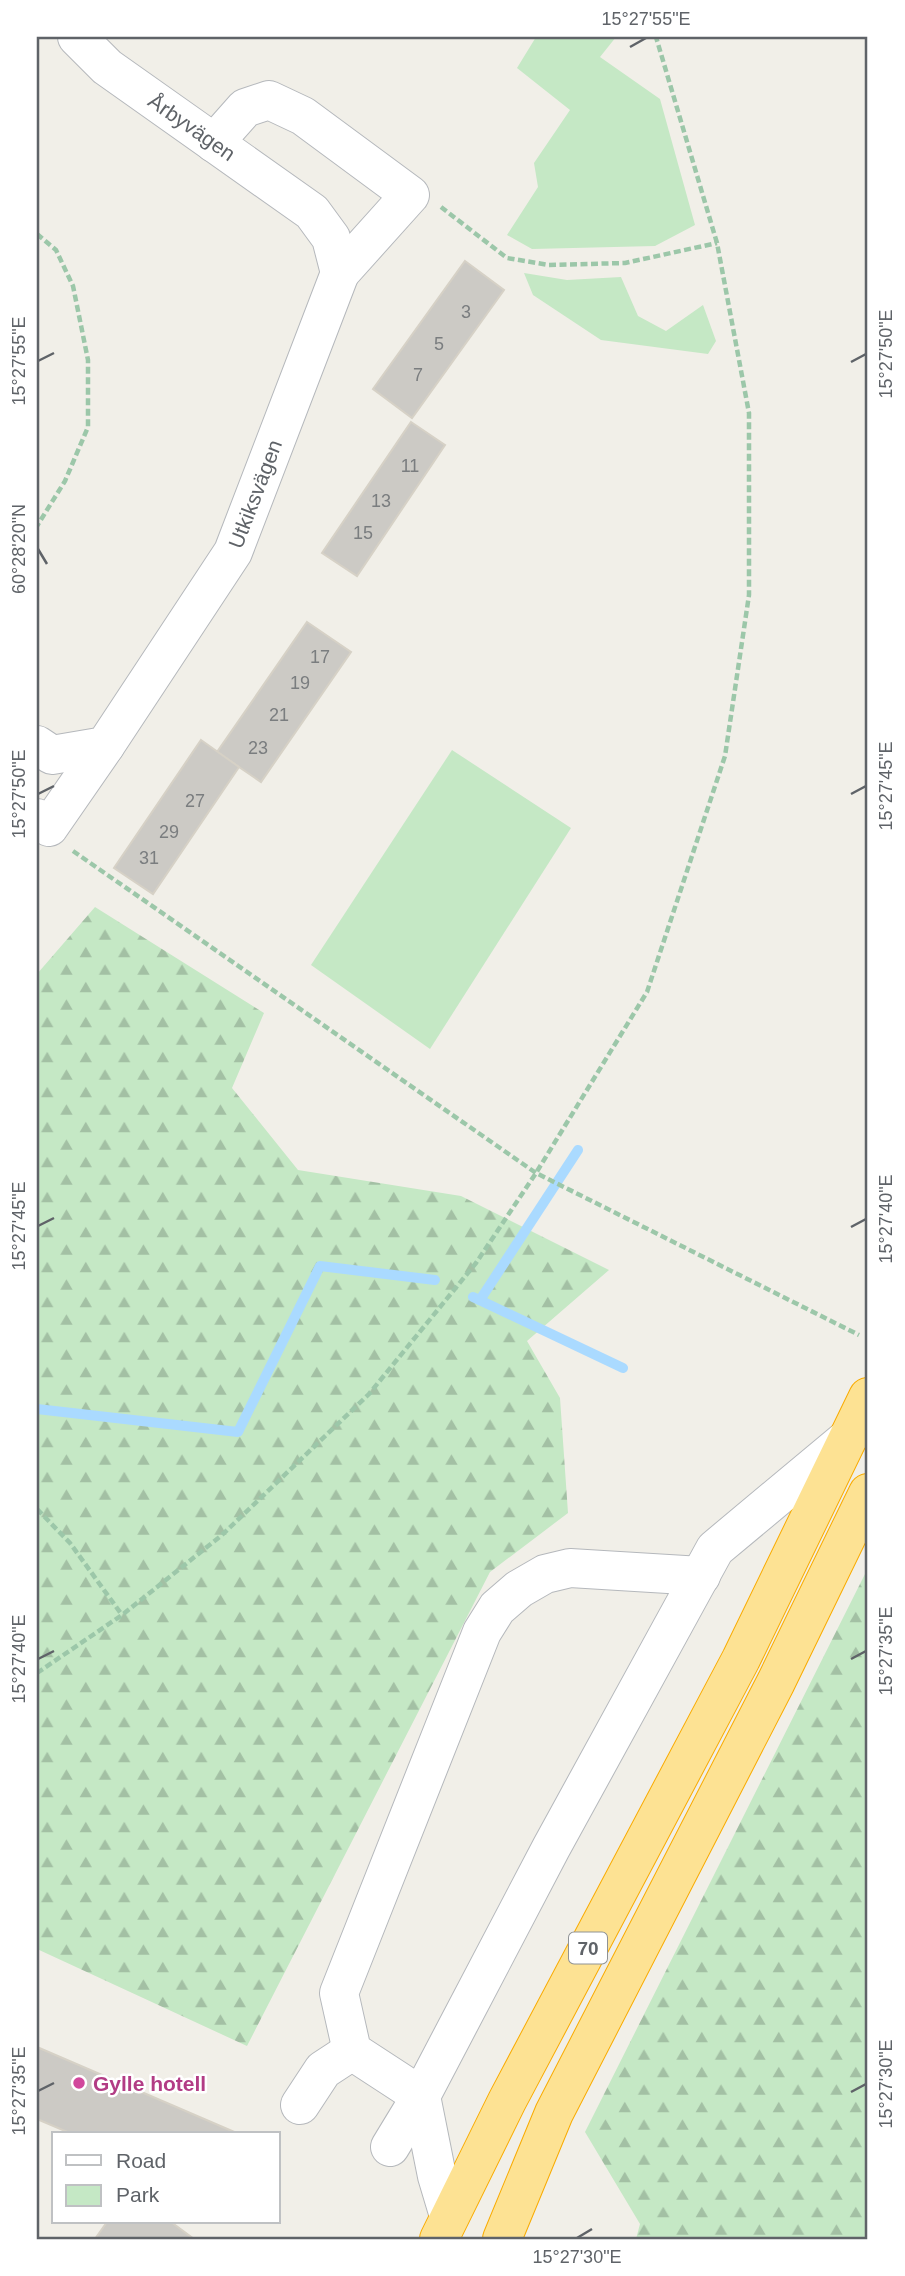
<svg xmlns="http://www.w3.org/2000/svg" width="905" height="2276" font-family="Arial,sans-serif">
  <defs>
    <pattern id="forest-firs" width="22" height="20" patternUnits="userSpaceOnUse" patternTransform="scale(1.75)"><rect width="22" height="20" fill="#c5e8c5"/><path d="M5 1l3.5 6h-7zM16 11l3.5 6h-7z" fill="#a3c0a4"/></pattern>
  </defs>
  <rect width="100%" height="100%" fill="#f1efe8"/>
  <g fill="#c5e8c5">
    <path d="M 536,37 L 616,37 L 600,57 L 660,99 L 695,225 L 655,246 L 532,249 L 507,235 L 538,187 L 534,163 L 570,110 L 517,68 Z"/>
    <path d="M 524,273 L 567,280 L 621,277 L 638,316 L 666,331 L 703,305 L 716,341 L 708,354 L 601,340 L 533,295 Z"/>
    <path d="M 452,750 L 571,828 L 430,1049 L 311,965 Z"/>
  </g>
  <g fill="url(#forest-firs)">
    <path d="M 95,907 L 264,1013 L 232,1088 L 298,1170 L 461,1196 L 609,1270 L 527,1341 L 560,1398 L 568,1513 L 490,1572 L 247,2046 L 37,1949 L 37,974 Z"/>
    <path d="M 868,1568 L 868,2239 L 636,2239 L 640,2224 L 585,2132 Z"/>
  </g>
  <g fill="none" stroke-linecap="round" stroke-linejoin="round">
    <g stroke="#aadaff" stroke-width="10">
      <path d="M 473,1297 L 623,1368"/>
      <path d="M 480,1300 L 578,1150"/>
      <path d="M 37,1409 L 238,1432 L 320,1266 L 435,1280"/>
    </g>
  </g>
  <g fill="#cccac5" stroke="#d6d1c6" stroke-width="2">
    <path d="M 465,261 L 504,290 L 412,418 L 373,389 Z"/>
    <path d="M 411,422 L 445,445 L 357,576 L 322,553 Z"/>
    <path d="M 307,622 L 351,652 L 261,782 L 217,752 Z"/>
    <path d="M 201,740 L 239,767 L 153,894 L 114,868 Z"/>
    <path d="M 37,2047 L 239,2134 L 72,2134 L 37,2119 Z"/>
    <path d="M 107,2222 L 171,2222 L 194,2239 L 95,2239 Z"/>
  </g>
  <g fill="none" stroke-linecap="round" stroke-linejoin="round">
    <g stroke="#b5b8bc" stroke-width="40">
      <g id="minor">
        <path d="M 214,143 L 245,108 L 269,100 L 303,116 L 410,195 L 340,273"/>
        <path d="M 37,745 L 52,755 L 105,746 L 233,552 L 340,273 L 331,238 L 312,212 L 107,67 L 77,37"/>
        <path d="M 37,818 L 49,827 L 105,746"/>
        <path d="M 300,2105 L 323,2070 L 352,2051"/>
        <path d="M 390,2147 L 421,2096 L 352,2051 L 339,1993 L 482,1632 L 497,1608 L 519,1589 L 545,1574 L 570,1568 L 701,1576"/>
        <path d="M 449,2216 L 437,2176 L 421,2096 L 551,1848 L 715,1549 L 848,1438"/>
      </g>
    </g>
    <g stroke="#f9ab00" stroke-width="40">
      <g id="highway">
        <path d="M 439,2239 L 507,2101 L 741,1659 L 868,1397"/>
        <path d="M 502,2239 L 554,2113 L 776,1682 L 868,1493"/>
      </g>
    </g>
    <g stroke="#9cc7a9" stroke-width="4.5" stroke-dasharray="7 3.5" stroke-linecap="butt">
      <path d="M 441,207 L 507,258 L 549,265 L 625,263 L 717,243"/>
      <path d="M 37,234 L 56,250 L 73,286 L 88,360 L 88,427 L 65,481 L 37,526"/>
      <path d="M 73,851 L 536,1173 L 859,1335"/>
      <path d="M 37,1509 L 70,1543 L 122,1615"/>
      <path d="M 37,1673 L 122,1615 L 222,1535 L 369,1394 L 476,1263 L 536,1173 L 647,992 L 725,756 L 749,595 L 749,413 L 717,243 L 656,37"/>
    </g>
    <use href="#minor" stroke="#fff" stroke-width="38"/>
    <use href="#highway" stroke="#fde293" stroke-width="38"/>
  </g>
  <path fill="none" stroke="#5f6368" stroke-width="2.5" d="M 630,47 L 646,38M 38,361 L 54,353M 851,362 L 866,354M 38,549 L 47,564M 38,794 L 54,786M 851,794 L 866,786M 38,1226 L 54,1218M 851,1227 L 866,1219M 38,1659 L 54,1651M 851,1659 L 866,1651M 38,2091 L 54,2083M 851,2092 L 866,2084M 577,2238 L 592,2229"/>
  <circle fill="#d1479c" stroke="#fff" stroke-width="2.5" cx="79" cy="2083" r="7"/>
  <g text-anchor="middle" dominant-baseline="central" stroke-width="5" stroke-linejoin="round" paint-order="stroke">
    <g font-size="18" fill="#7a7d7f">
      <text x="466" y="312">3</text>
      <text x="439" y="344">5</text>
      <text x="418" y="375">7</text>
      <text x="410" y="466">11</text>
      <text x="381" y="501">13</text>
      <text x="363" y="533">15</text>
      <text x="320" y="657">17</text>
      <text x="300" y="683">19</text>
      <text x="279" y="715">21</text>
      <text x="258" y="748">23</text>
      <text x="195" y="801">27</text>
      <text x="169" y="832">29</text>
      <text x="149" y="858">31</text>
    </g>
    <rect fill="#fff" stroke="#8f9295" stroke-width="2" x="569" y="1932.5" width="38" height="31" rx="5"/>
    <g font-size="19" font-weight="bold" fill="#5f6368">
      <text x="588" y="1948">70</text>
    </g>
    <g font-size="21" fill="#5f6368" stroke="#fff">
      <text transform="translate(192 127) rotate(35)">Årbyvägen</text>
      <text transform="translate(255 494) rotate(-69)">Utkiksvägen</text>
    </g>
    <g font-size="21" font-weight="bold" fill="#b23c85" stroke="#fff" text-anchor="start">
      <text x="93" y="2083">Gylle hotell</text>
    </g>
  </g>
  <rect width="905" height="2276" fill="none" stroke="#ffffff" stroke-width="77"/>
  <rect x="52" y="2132" width="228" height="91" fill="#ffffff" stroke="#bfc1c3" stroke-width="2"/>
  <rect x="66" y="2155" width="35" height="10" fill="#ffffff" stroke="#bfc1c3" stroke-width="2"/>
  <text x="116" y="2168" font-size="21" fill="#5f6368">Road</text>
  <rect x="66" y="2185" width="35" height="21" fill="#c5e8c5" stroke="#bfc1c3" stroke-width="2"/>
  <text x="116" y="2202" font-size="21" fill="#5f6368">Park</text>
  <rect x="38" y="38" width="828" height="2200" fill="none" stroke="#5f6368" stroke-width="2.5"/>
  <g font-size="18" text-anchor="middle" fill="#5f6368">
    <text x="646" y="25">15°27'55"E</text>
    <text transform="translate(886 354) rotate(-90)" y="6">15°27'50"E</text>
    <text transform="translate(19 361) rotate(-90)" y="6">15°27'55"E</text>
    <text transform="translate(19 549) rotate(-90)" y="6">60°28'20"N</text>
    <text transform="translate(886 786) rotate(-90)" y="6">15°27'45"E</text>
    <text transform="translate(19 794) rotate(-90)" y="6">15°27'50"E</text>
    <text transform="translate(886 1219) rotate(-90)" y="6">15°27'40"E</text>
    <text transform="translate(19 1226) rotate(-90)" y="6">15°27'45"E</text>
    <text transform="translate(886 1651) rotate(-90)" y="6">15°27'35"E</text>
    <text transform="translate(19 1659) rotate(-90)" y="6">15°27'40"E</text>
    <text transform="translate(886 2084) rotate(-90)" y="6">15°27'30"E</text>
    <text transform="translate(19 2091) rotate(-90)" y="6">15°27'35"E</text>
    <text x="577" y="2263">15°27'30"E</text>
  </g>
</svg>
